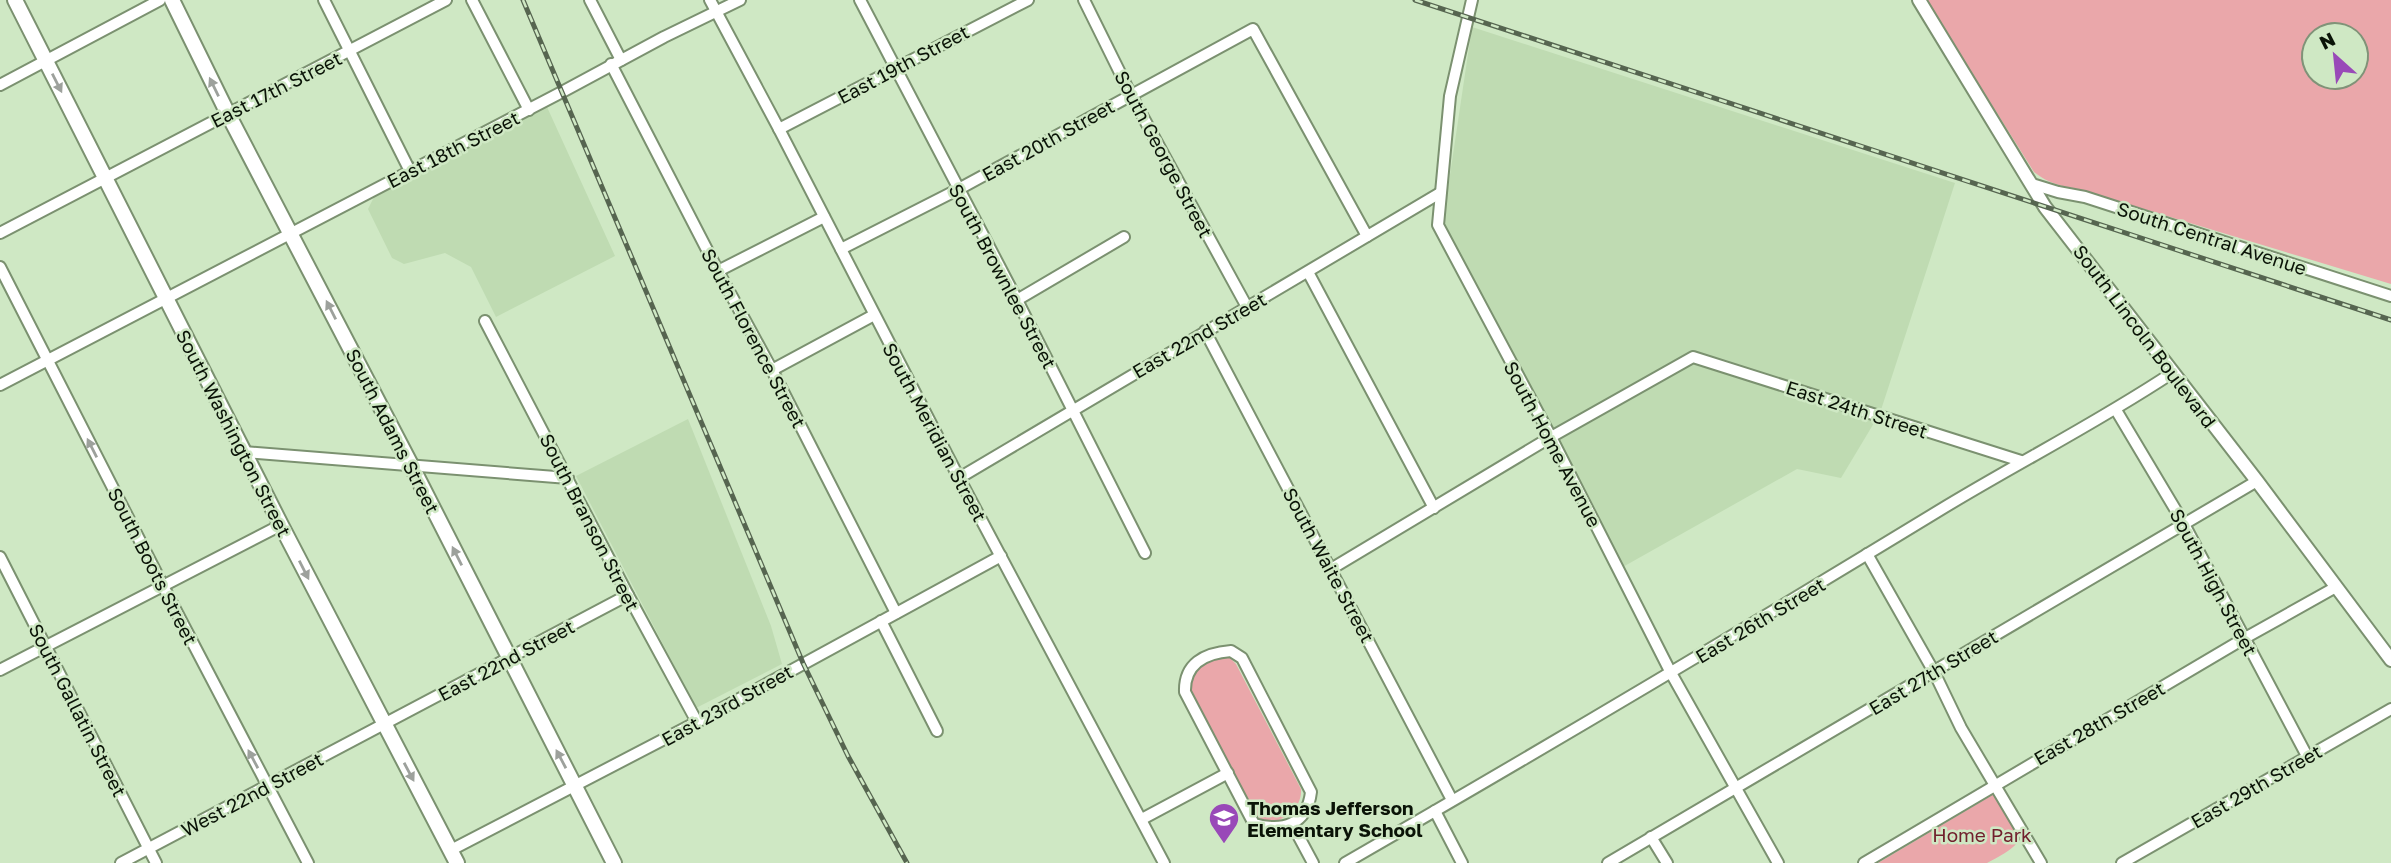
<svg xmlns="http://www.w3.org/2000/svg" width="2391" height="863" font-family="'Golos Text',sans-serif">
  <rect width="100%" height="100%" fill="#cfe8c4"/>
  <g fill="#bfdbb2">
    <path d="M 1472,27 L 1955,183 L 1880,413 L 1841,478 L 1797,469 L 1621,568 L 1443,222 Z"/>
    <path d="M 547,107 L 615,256 L 496,317 L 471,267 L 445,253 L 404,264 L 392,258 L 368,209 L 374,197 Z"/>
    <path d="M 688,419 L 771,626 L 782,664 L 696,708 L 576,476 Z"/>
  </g>
  <g fill="#eaa7aa" fill-rule="evenodd">
    <path d="M 1926,0 L 2391,0 L 2391,284 L 2078,189 C 2060,186 2048,183 2034,172 ZM 2314,35 L 2356,35 L 2356,77 L 2314,77 Z"/>
    <path d="M 1217,655 L 1230,658 L 1236,664 L 1301,789 C 1303,814 1269,834 1252,811 L 1190,690 L 1192,670 Z"/>
    <path d="M 1994,794 L 2018,836 L 2019,841 C 2011,851 1998,857 1987,863 L 1878,863 Z"/>
  </g>
  <g fill="none" stroke-linecap="round" stroke-linejoin="round">
    <g stroke="#7b9170" stroke-width="14">
      <g id="minor">
        <path d="M 324,0 L 410,171"/>
        <path d="M 472,0 L 529,110"/>
        <path d="M 590,0 L 621,60"/>
        <path d="M 710,0 L 779,129 L 959,478 L 1164,863"/>
        <path d="M 860,0 L 1017,300 L 1145,553"/>
        <path d="M 1084,0 L 1131,95 L 1247,307"/>
        <path d="M 1472,0 L 1450,96 L 1438,225 L 1551,437 L 1671,673 L 1778,863"/>
        <path d="M 611,64 L 718,271 L 772,370 L 896,613"/>
        <path d="M 0,85 L 160,0"/>
        <path d="M 779,129 L 1028,0"/>
        <path d="M 2032,184 L 2058,192 L 2085,197 L 2391,296"/>
        <path d="M 0,233 L 446,0"/>
        <path d="M 841,249 L 957,190 L 1253,29 L 1367,236"/>
        <path d="M 0,267 L 163,586 L 308,863"/>
        <path d="M 718,271 L 824,217"/>
        <path d="M 1308,272 L 1434,508"/>
        <path d="M 1017,300 L 1124,237"/>
        <path d="M 485,321 L 628,595 L 697,722"/>
        <path d="M 1205,331 L 1452,800"/>
        <path d="M 772,370 L 874,315"/>
        <path d="M 0,385 L 562,92 L 664,37 L 740,0"/>
        <path d="M 2116,410 L 2184,524 L 2307,756"/>
        <path d="M 244,452 L 568,478"/>
        <path d="M 959,478 L 1440,193"/>
        <path d="M 1867,554 L 1934,672 L 1961,728 L 2041,863"/>
        <path d="M 0,557 L 156,863"/>
        <path d="M 1331,569 L 1551,437 L 1693,357 L 2021,461"/>
        <path d="M 881,621 L 937,731"/>
        <path d="M 1231,651 L 1242,658 L 1311,792 C 1307,825 1283,832 1254,824 L 1185,692 C 1184,664 1204,653 1231,651 Z"/>
        <path d="M 0,670 L 281,525"/>
        <path d="M 1435,811 L 1462,863"/>
        <path d="M 1142,819 L 1228,773"/>
        <path d="M 1292,824 L 1313,863"/>
        <path d="M 1651,837 L 1667,863"/>
        <path d="M 451,850 L 697,722 L 1001,556"/>
        <path d="M 121,863 L 628,595"/>
        <path d="M 1345,863 C 1545,748 1743,630 1940,510 C 2017,463 2097,423 2172,373"/>
        <path d="M 1608,863 L 2257,481"/>
        <path d="M 1864,863 L 2245,638 L 2336,587"/>
        <path d="M 2122,863 L 2391,709"/>
      </g>
    </g>
    <g stroke="#7b9170" stroke-width="16">
      <path id="tertiary" d="M 1919,0 L 2045,207 L 2257,481 L 2391,660"/>
    </g>
    <g stroke="#7b9170" stroke-width="18">
      <g id="secondary">
        <path d="M 15,0 L 281,525 L 457,863"/>
        <path d="M 172,0 L 228,114 L 411,465 L 614,863"/>
      </g>
    </g>
    <use href="#minor" stroke="#fff" stroke-width="10"/>
    <use href="#tertiary" stroke="#fff" stroke-width="12"/>
    <use href="#secondary" stroke="#fff" stroke-width="14"/>
    <g stroke="#566550" stroke-width="5">
      <g id="rail">
        <path d="M 523,0 L 803,663 L 848,756 L 907,863"/>
        <path d="M 1415,0 L 2391,320"/>
      </g>
    </g>
    <use href="#rail" stroke="#cfe8c4" stroke-width="2.5" stroke-dasharray="8" stroke-linecap="butt"/>
  </g>
  <defs><path id="oneway-solid" d="M-6-.8H1V-3.2L6.5 0L1 3.2V.8H-6Z" transform="scale(1.75)"/></defs>
  <g fill="#9da19c">
    <use href="#oneway-solid" transform="translate(57 83) rotate(63)"/>
    <use href="#oneway-solid" transform="translate(214 87) rotate(-116)"/>
    <use href="#oneway-solid" transform="translate(331 310) rotate(-117)"/>
    <use href="#oneway-solid" transform="translate(92 448) rotate(-117)"/>
    <use href="#oneway-solid" transform="translate(457 556) rotate(-117)"/>
    <use href="#oneway-solid" transform="translate(304 570) rotate(63)"/>
    <use href="#oneway-solid" transform="translate(253 759) rotate(-118)"/>
    <use href="#oneway-solid" transform="translate(561 759) rotate(-118)"/>
    <use href="#oneway-solid" transform="translate(409 772) rotate(62)"/>
  </g>
  <defs>
    <g id="school-pin" transform="scale(1.575)"><path d="M0 17L-7.5 6A9.5 9.5 0 1 1 7.5 6Z" fill="#9949b8" stroke="#cfe8c4"/><path d="M0-5L7-2L0 1L-7-2ZM-4 1L0 2.5L4 1V4Q0 6-4 4Z" fill="#fff"/></g>
  </defs>
  <g fill-rule="evenodd">
    <use href="#school-pin" x="1224" y="818"/>
  </g>
  <g text-anchor="middle" dominant-baseline="central" stroke-width="5" stroke-linejoin="round" paint-order="stroke">
    <g font-size="19" fill="#0a1307" stroke="#cfe8c4">
      <text transform="translate(903 64) rotate(-28)">East 19th Street</text>
      <text transform="translate(276 89) rotate(-27)">East 17th Street</text>
      <text transform="translate(1048 140) rotate(-29)">East 20th Street</text>
      <text transform="translate(453 149) rotate(-27)">East 18th Street</text>
      <text transform="translate(1164 154) rotate(62)">South George Street</text>
      <text transform="translate(2212 238) rotate(18)">South Central Avenue</text>
      <text transform="translate(1003 276) rotate(62)">South Brownlee Street</text>
      <text transform="translate(1199 335) rotate(-30)">East 22nd Street</text>
      <text transform="translate(2145 336) rotate(53)">South Lincoln Boulevard</text>
      <text transform="translate(754 338) rotate(62)">South Florence Street</text>
      <text transform="translate(1857 409) rotate(18)">East 24th Street</text>
      <text transform="translate(393 431) rotate(63)">South Adams Street</text>
      <text transform="translate(935 432) rotate(62)">South Meridian Street</text>
      <text transform="translate(234 433) rotate(63)">South Washington Street</text>
      <text transform="translate(1553 444) rotate(62)">South Home Avenue</text>
      <text transform="translate(590 522) rotate(63)">South Branson Street</text>
      <text transform="translate(1329 565) rotate(62)">South Waite Street</text>
      <text transform="translate(153 566) rotate(63)">South Boots Street</text>
      <text transform="translate(2214 582) rotate(62)">South High Street</text>
      <text transform="translate(1760 620) rotate(-31)">East 26th Street</text>
      <text transform="translate(506 660) rotate(-28)">East 22nd Street</text>
      <text transform="translate(1933 672) rotate(-31)">East 27th Street</text>
      <text transform="translate(727 705) rotate(-29)">East 23rd Street</text>
      <text transform="translate(78 710) rotate(63)">South Gallatin Street</text>
      <text transform="translate(2099 723) rotate(-30)">East 28th Street</text>
      <text transform="translate(2256 786) rotate(-30)">East 29th Street</text>
      <text transform="translate(252 794) rotate(-28)">West 22nd Street</text>
    </g>
    <g font-size="19" font-weight="bold" fill="#0a1307" stroke="#cfe8c4" text-anchor="start">
      <text x="1247" y="807">Thomas Jefferson<tspan x="1247" dy="22">Elementary School</tspan></text>
    </g>
    <g font-size="19" fill="#71202d" stroke="#cfe8c4">
      <text x="1982" y="834">Home Park</text>
    </g>
  </g>
  <g transform="translate(2335 56) rotate(333)"><circle r="33" fill="#cfe8c4" stroke="#809378" stroke-width="2"/>
  <path d="M0-5L12 26L0 18L-12 26Z" fill="#9949b8"/>
  <text y="-10" font-size="19" font-weight="bold" text-anchor="middle" fill="#0a1307">N</text>
  </g>
</svg>
